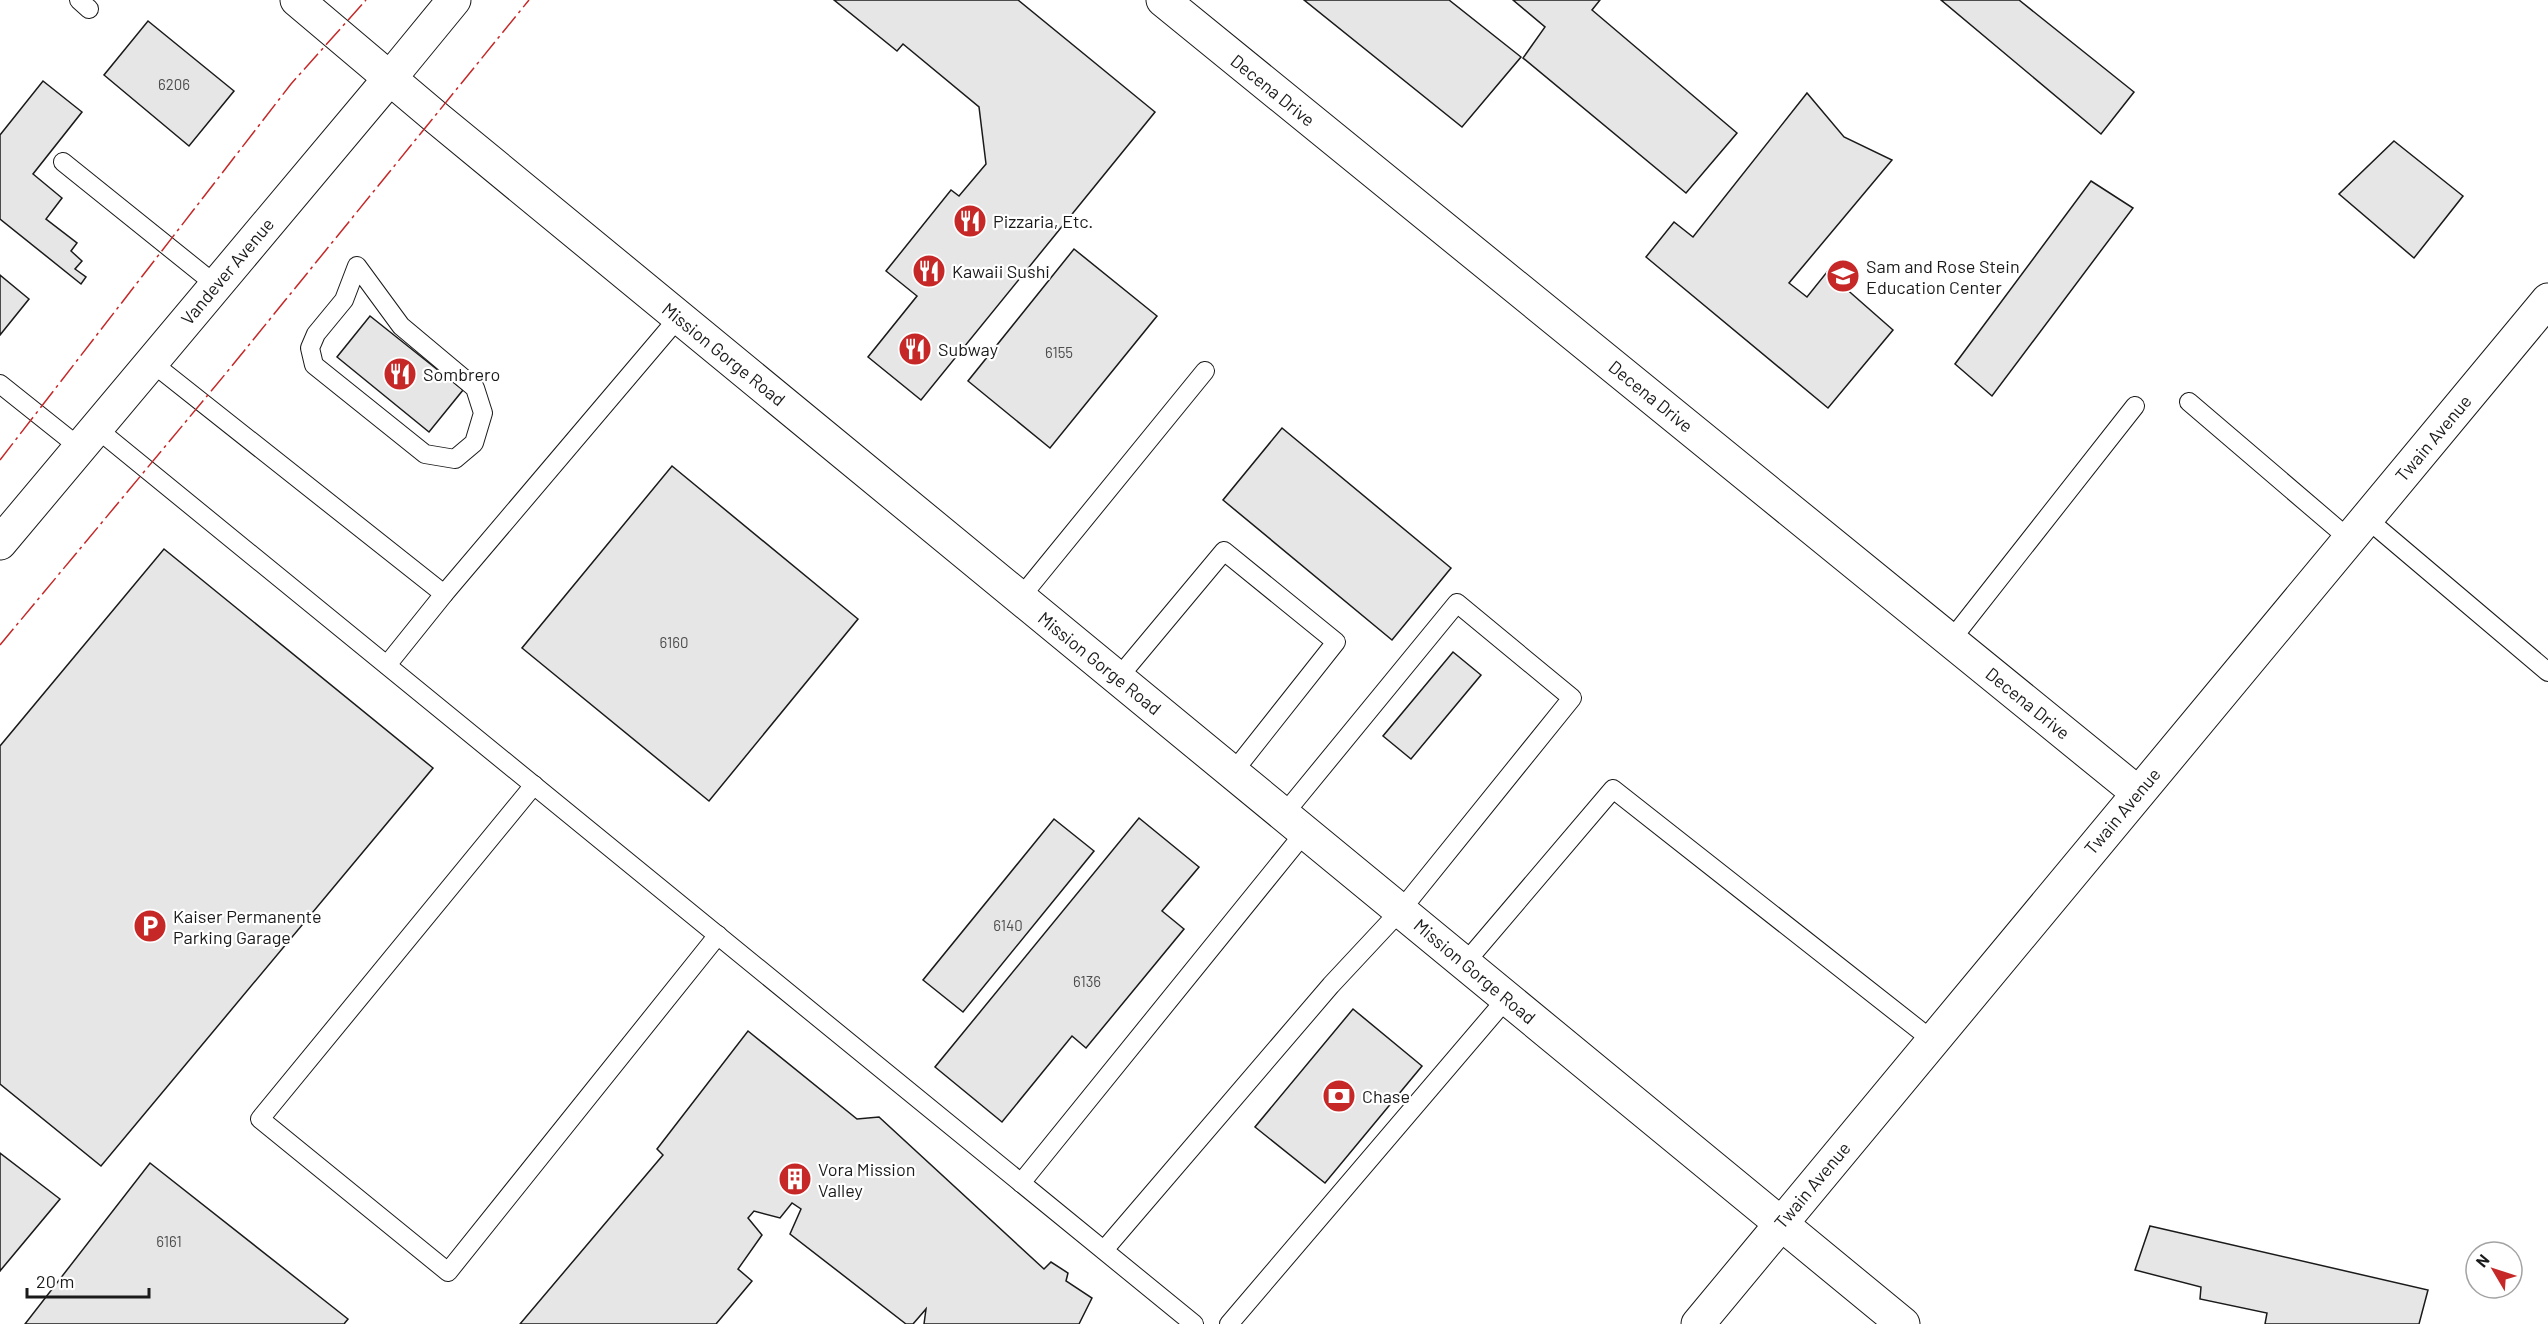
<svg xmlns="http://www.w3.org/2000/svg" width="2548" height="1324" font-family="Barlow,sans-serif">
  <rect width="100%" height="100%" fill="#fff"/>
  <g fill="#e6e6e6" stroke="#1a1a1a" stroke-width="1.5">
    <path d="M 834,0 L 1018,0 L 1155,112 L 921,400 L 868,357 L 917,296 L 886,271 L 951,190 L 959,196 L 986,164 L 979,107 L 903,44 L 897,51 Z"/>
    <path d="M 1304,0 L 1449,0 L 1521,57 L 1462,127 Z"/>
    <path d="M 1513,0 L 1600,0 L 1592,10 L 1737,133 L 1686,193 L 1523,58 L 1545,27 Z"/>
    <path d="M 1941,0 L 2019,0 L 2134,92 L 2101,134 Z"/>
    <path d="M 148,21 L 234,91 L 189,146 L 104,75 Z"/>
    <path d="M 43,81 L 82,112 L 33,174 L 62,198 L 46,219 L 77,243 L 71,251 L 82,261 L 75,269 L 86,277 L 81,284 L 0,219 L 0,135 Z"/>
    <path d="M 1807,93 L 1844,137 L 1892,160 L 1789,283 L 1807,297 L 1827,272 L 1893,330 L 1828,408 L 1646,257 L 1674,222 L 1693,237 Z"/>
    <path d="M 2394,141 L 2463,196 L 2414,258 L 2339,194 Z"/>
    <path d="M 2091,181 L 2133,208 L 1992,396 L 1955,364 Z"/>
    <path d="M 1074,249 L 1157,316 L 1050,448 L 968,381 Z"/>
    <path d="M 0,275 L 29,299 L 0,335 Z"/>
    <path d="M 370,316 L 463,390 L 429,432 L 337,357 Z"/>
    <path d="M 1282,428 L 1451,568 L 1392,640 L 1223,500 Z"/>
    <path d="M 672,466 L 858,619 L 709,801 L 522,648 Z"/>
    <path d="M 164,549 L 433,768 L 101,1166 L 0,1084 L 0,746 Z"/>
    <path d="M 1453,652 L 1481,675 L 1411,759 L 1383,736 Z"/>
    <path d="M 1139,818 L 1199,867 L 1162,911 L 1184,929 L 1086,1048 L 1072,1036 L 1002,1122 L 935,1067 Z"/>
    <path d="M 1054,819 L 1094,851 L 963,1012 L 923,980 Z"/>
    <path d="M 1353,1009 L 1422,1066 L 1325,1183 L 1255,1127 Z"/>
    <path d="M 748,1031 L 857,1119 L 879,1117 L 1044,1269 L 1051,1262 L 1068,1273 L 1066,1281 L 1092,1298 L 1079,1324 L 924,1324 L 926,1309 L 913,1324 L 906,1324 L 790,1234 L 801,1209 L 792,1203 L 780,1218 L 754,1211 L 748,1218 L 762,1235 L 738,1269 L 752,1281 L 716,1324 L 520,1324 L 663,1155 L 657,1149 Z"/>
    <path d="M 0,1153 L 60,1199 L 0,1271 Z"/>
    <path d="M 150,1163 L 348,1319 L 344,1324 L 25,1324 Z"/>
    <path d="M 2150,1226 L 2428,1290 L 2419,1324 L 2265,1324 L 2267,1313 L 2200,1299 L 2201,1287 L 2135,1270 Z"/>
  </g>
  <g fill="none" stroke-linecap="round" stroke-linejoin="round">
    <g stroke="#1a1a1a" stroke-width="20">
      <g id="lane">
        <path d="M 79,0 L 89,9"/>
        <path d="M 63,162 L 216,285"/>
        <path d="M 357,266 L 401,326 L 475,388 L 483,413 L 474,443 L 455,459 L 425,454 L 314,365 L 310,348 L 316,334 L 344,300 Z"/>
        <path d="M 151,362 L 444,594 L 387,665"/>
        <path d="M 0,384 L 79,447"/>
        <path d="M 2189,402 L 2348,538"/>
        <path d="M 96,428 L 1194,1324"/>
        <path d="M 2366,518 L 2548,672"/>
        <path d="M 444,594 L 679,317"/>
        <path d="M 1020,598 L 1205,371"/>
        <path d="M 1951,640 L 2135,406"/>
        <path d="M 1118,678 L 1224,551 L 1336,642 L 1234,771"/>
        <path d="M 534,785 L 260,1119 L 448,1272 L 718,935"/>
        <path d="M 1465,963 L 1613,789 L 1932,1040"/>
        <path d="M 1021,1183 L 1305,832"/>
        <path d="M 1104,1250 L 1331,985 L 1401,910 L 1572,698 L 1457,603 L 1284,814"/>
        <path d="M 1229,1324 L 1507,998"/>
      </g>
    </g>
    <g stroke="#1a1a1a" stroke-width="35">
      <g id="street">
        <path d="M 1163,0 L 2138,793"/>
        <path d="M 390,78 L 454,0"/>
      </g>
    </g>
    <g stroke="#1a1a1a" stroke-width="35">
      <g id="secondary">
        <path d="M 0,543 L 390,78"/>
        <path d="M 1698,1324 L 2548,300"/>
      </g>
    </g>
    <g stroke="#1a1a1a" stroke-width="35">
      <path id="primary" d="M 297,0 L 438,119 L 1903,1324"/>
    </g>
    <use href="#lane" stroke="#fff" stroke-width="18"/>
    <use href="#street" stroke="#fff" stroke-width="33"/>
    <use href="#secondary" stroke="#fff" stroke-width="33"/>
    <use href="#primary" stroke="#fff" stroke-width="33"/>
    <g stroke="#c62828" stroke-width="1.5" stroke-dasharray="21 4.5 3 4.5" stroke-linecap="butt">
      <path d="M 0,460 L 291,84 L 366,0"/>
      <path d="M 0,645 L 227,372 L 529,0"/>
    </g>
  </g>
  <defs>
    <g id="restaurant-disc" transform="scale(1.725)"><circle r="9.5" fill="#c62828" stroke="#fff"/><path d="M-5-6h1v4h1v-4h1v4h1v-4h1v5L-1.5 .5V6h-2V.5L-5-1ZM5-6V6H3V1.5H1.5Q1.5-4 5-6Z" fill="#fff"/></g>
    <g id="school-disc" transform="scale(1.725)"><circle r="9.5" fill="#c62828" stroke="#fff"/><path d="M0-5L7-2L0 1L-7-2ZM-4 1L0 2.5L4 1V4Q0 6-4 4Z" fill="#fff"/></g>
    <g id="parking-disc" transform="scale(1.725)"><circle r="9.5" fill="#c62828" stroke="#fff"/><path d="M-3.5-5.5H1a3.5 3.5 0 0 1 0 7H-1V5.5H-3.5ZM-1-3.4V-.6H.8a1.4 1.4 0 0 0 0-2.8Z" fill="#fff"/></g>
    <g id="bank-disc" transform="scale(1.725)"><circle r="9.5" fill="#c62828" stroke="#fff"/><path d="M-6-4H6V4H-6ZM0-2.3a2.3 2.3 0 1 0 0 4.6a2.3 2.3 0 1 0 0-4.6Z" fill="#fff"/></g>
    <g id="building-disc" transform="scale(1.725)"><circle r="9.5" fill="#c62828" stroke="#fff"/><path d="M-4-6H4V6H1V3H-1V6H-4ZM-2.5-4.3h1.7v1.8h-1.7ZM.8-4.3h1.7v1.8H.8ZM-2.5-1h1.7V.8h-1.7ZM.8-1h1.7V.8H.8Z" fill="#fff"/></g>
  </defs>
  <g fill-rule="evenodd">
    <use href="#restaurant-disc" x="970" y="221"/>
    <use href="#restaurant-disc" x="929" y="271"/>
    <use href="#school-disc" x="1843" y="276"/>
    <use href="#restaurant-disc" x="915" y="349"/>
    <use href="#restaurant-disc" x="400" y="374"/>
    <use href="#parking-disc" x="150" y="926"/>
    <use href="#bank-disc" x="1339" y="1096"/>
    <use href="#building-disc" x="795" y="1179"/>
  </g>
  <g text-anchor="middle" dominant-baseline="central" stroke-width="4.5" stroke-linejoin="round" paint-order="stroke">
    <g font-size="15" fill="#4d4d4d">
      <text x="174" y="84">6206</text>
      <text x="1059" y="352">6155</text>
      <text x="674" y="642">6160</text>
      <text x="1008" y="925">6140</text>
      <text x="1087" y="981">6136</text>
      <text x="169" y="1241">6161</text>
    </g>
    <g font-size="18" fill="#1a1a1a" stroke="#fff">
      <text transform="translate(1273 90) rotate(39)">Decena Drive</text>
      <text transform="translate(227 271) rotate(-50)">Vandever Avenue</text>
      <text transform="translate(724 354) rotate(39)">Mission Gorge Road</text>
      <text transform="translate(1651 396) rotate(39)">Decena Drive</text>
      <text transform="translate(2433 438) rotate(-50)">Twain Avenue</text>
      <text transform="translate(1100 663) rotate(39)">Mission Gorge Road</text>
      <text transform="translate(2028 703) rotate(39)">Decena Drive</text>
      <text transform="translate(2122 811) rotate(-50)">Twain Avenue</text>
      <text transform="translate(1475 971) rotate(40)">Mission Gorge Road</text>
      <text transform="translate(1812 1185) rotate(-50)">Twain Avenue</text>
    </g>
    <g font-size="18" fill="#1a1a1a" stroke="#fff" text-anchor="start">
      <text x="993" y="221">Pizzaria, Etc.</text>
      <text x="1866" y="266">Sam and Rose Stein<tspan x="1866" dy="21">Education Center</tspan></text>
      <text x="952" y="271">Kawaii Sushi</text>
      <text x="938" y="349">Subway</text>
      <text x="423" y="374">Sombrero</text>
      <text x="173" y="916">Kaiser Permanente<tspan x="173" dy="21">Parking Garage</tspan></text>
      <text x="1362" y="1096">Chase</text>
      <text x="818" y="1169">Vora Mission<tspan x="818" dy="21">Valley</tspan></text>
    </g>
  </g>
  <g transform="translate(2494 1270) rotate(309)"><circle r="28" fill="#ffffff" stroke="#a3a3a3" stroke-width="1.5"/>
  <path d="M0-4.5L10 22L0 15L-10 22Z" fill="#c62828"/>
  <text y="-9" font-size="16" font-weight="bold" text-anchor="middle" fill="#1a1a1a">N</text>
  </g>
  <path d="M27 1288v9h122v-9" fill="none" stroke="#1a1a1a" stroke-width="3"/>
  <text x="36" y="1288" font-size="18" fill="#1a1a1a" stroke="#ffffff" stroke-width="4.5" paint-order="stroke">20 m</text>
</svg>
